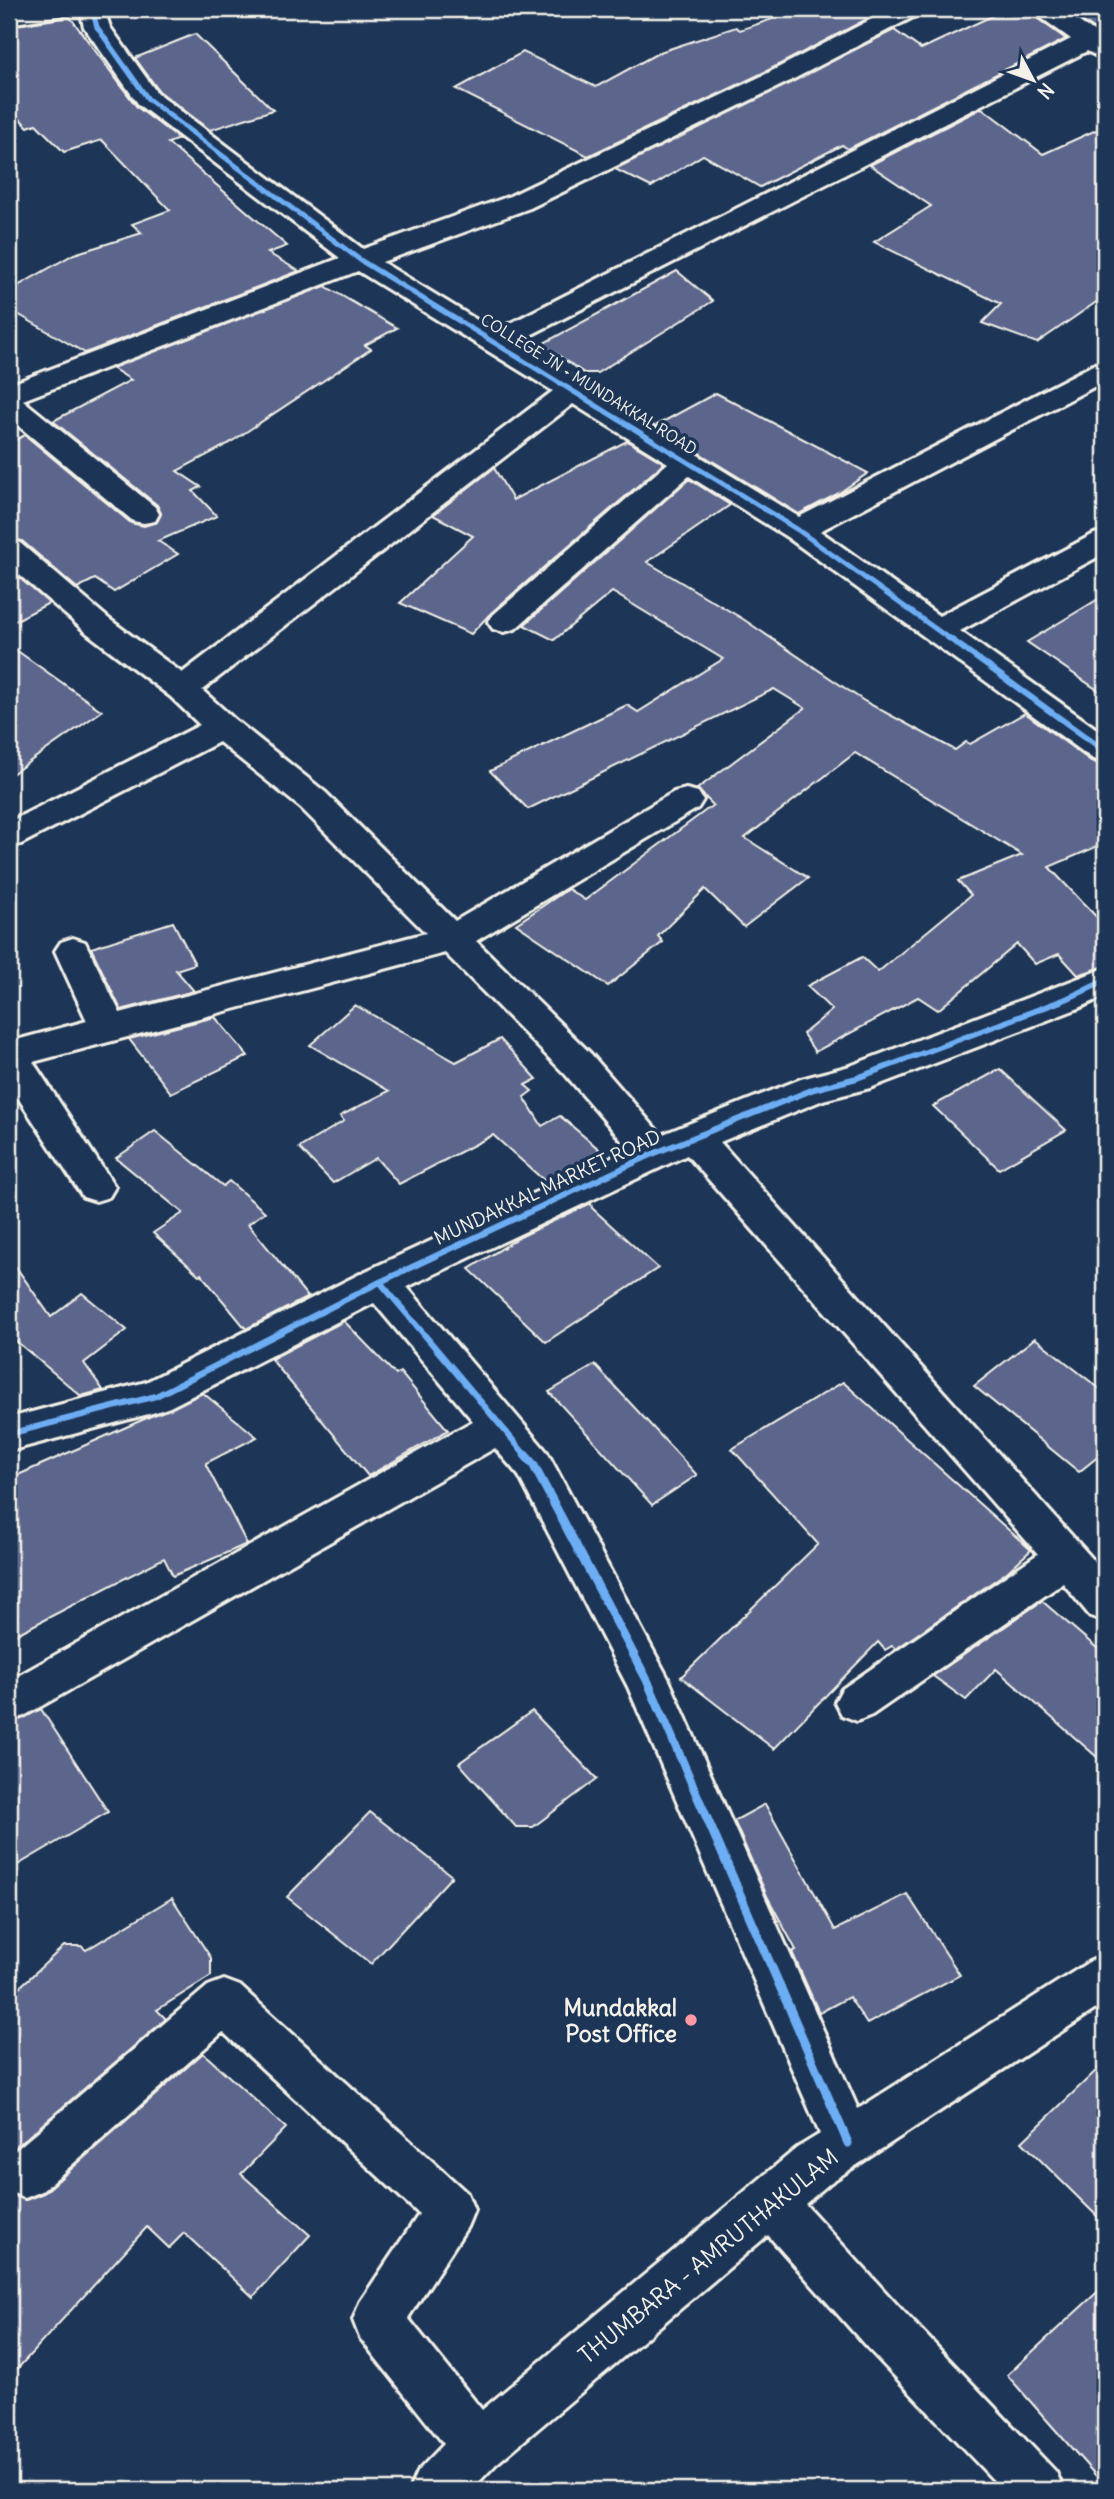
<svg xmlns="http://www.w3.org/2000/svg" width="1114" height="2499" font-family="Delius,sans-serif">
  <rect width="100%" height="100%" fill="#1d3557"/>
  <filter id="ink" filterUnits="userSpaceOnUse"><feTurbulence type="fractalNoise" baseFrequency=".0143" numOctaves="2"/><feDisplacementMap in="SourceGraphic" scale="14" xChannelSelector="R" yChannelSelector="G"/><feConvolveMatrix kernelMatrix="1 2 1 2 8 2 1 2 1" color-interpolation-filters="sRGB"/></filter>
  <g filter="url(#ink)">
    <g fill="#5b668d" stroke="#f4f1e8" stroke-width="2">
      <path d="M 802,9 L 863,9 L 873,16 L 765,72 L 588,156 L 456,89 L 523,52 L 596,87 L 660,52 L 736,27 L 740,30 Z"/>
      <path d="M 1007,9 L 1030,9 L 1034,16 L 1066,39 L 848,149 L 842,145 L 760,187 L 703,155 L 651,187 L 615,169 L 894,30 L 921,49 Z"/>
      <path d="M 1065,9 L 1105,9 L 1105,25 L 1095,30 Z"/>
      <path d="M 70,17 L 137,107 L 179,139 L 168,143 L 287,246 L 268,253 L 299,271 L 85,353 L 9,309 L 9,291 L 74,254 L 142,233 L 132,224 L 170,210 L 102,140 L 64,152 L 36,124 L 28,127 L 9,108 L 9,26 Z"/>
      <path d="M 195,34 L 273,110 L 210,130 L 159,91 L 135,58 Z"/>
      <path d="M 982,108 L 1043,154 L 1105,126 L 1105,296 L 1037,343 L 982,323 L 1001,304 L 874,242 L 931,206 L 870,165 Z"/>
      <path d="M 677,271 L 713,301 L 597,373 L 584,373 L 542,344 Z"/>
      <path d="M 325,286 L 397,328 L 365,345 L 371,349 L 228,444 L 177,471 L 201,487 L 193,491 L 217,516 L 158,541 L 178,554 L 114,592 L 95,579 L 77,588 L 22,541 L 9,538 L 9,443 L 25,435 L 131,523 L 144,526 L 157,522 L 161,513 L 157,505 L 53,421 L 131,380 L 112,368 Z"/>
      <path d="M 716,393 L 868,473 L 839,493 L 799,514 L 655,426 Z"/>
      <path d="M 627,441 L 664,463 L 491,613 L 471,634 L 400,603 L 473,536 L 433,515 L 494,468 L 513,500 Z"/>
      <path d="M 689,479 L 730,505 L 647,562 L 743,619 L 864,701 L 955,750 L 966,742 L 970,744 L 1025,713 L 1091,761 L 1105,766 L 1105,843 L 1049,867 L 1105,926 L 1105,966 L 1078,975 L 1059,954 L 1035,964 L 1017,944 L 938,1010 L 918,997 L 815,1052 L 803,1034 L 832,1010 L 807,986 L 862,957 L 878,972 L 971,895 L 958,881 L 1022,855 L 855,753 L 745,838 L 808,878 L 744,927 L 705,889 L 658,936 L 663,942 L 608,986 L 516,924 L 568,889 L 585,900 L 713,805 L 697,789 L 805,708 L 774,689 L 528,809 L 490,771 L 627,705 L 638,712 L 723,659 L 612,592 L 554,640 L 524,625 Z"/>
      <path d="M 9,569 L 49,603 L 9,624 Z"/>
      <path d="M 1105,595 L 1105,695 L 1027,642 Z"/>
      <path d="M 9,645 L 102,711 L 9,776 Z"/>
      <path d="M 173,922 L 195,964 L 176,970 L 194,991 L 121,1010 L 91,948 Z"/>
      <path d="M 355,1005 L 456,1062 L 500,1039 L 537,1079 L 525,1085 L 532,1091 L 524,1097 L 542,1126 L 560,1116 L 600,1150 L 570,1170 L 572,1173 L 548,1184 L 493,1135 L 399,1184 L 376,1158 L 333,1183 L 299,1148 L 344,1121 L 340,1116 L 389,1091 L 310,1045 Z"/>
      <path d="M 215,1017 L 248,1056 L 171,1093 L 129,1039 Z"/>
      <path d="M 1000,1069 L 1066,1130 L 999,1169 L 933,1106 Z"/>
      <path d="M 155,1131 L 223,1186 L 229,1181 L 265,1212 L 248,1224 L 308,1297 L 246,1329 L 201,1274 L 199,1275 L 153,1233 L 183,1213 L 116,1158 Z"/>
      <path d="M 591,1203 L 592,1208 L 658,1268 L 546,1342 L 469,1269 L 520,1237 Z"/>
      <path d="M 9,1257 L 51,1317 L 82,1293 L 127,1330 L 84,1363 L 103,1390 L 81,1396 L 9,1335 Z"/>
      <path d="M 344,1321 L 396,1375 L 400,1372 L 448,1430 L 368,1476 L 271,1359 Z"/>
      <path d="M 1035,1338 L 1105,1393 L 1105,1451 L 1079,1472 L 974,1386 Z"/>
      <path d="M 595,1365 L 697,1475 L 652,1505 L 549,1392 Z"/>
      <path d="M 843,1382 L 1031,1550 L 1007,1572 L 896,1649 L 892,1646 L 885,1650 L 878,1642 L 774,1749 L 681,1677 L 818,1544 L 732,1449 Z"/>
      <path d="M 203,1393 L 257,1437 L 206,1463 L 206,1465 L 247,1544 L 173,1576 L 164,1558 L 9,1638 L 9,1479 Z"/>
      <path d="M 1042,1601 L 1105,1655 L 1105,1764 L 996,1669 L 966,1700 L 933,1676 Z"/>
      <path d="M 41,1709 L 108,1812 L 9,1870 L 9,1724 Z"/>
      <path d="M 532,1711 L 597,1779 L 533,1827 L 516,1827 L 459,1763 Z"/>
      <path d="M 765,1804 L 835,1930 L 907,1894 L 960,1975 L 867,2024 L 849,1997 L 819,2013 L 792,1952 L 796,1950 L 767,1896 L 734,1821 Z"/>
      <path d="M 370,1812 L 452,1876 L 371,1964 L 287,1897 Z"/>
      <path d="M 172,1898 L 211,1958 L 211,1976 L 157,2010 L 166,2019 L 9,2153 L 9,1997 L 64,1946 L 81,1946 L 86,1950 Z"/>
      <path d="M 203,2053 L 286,2128 L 241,2174 L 310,2235 L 253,2297 L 184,2233 L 169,2248 L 147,2227 L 9,2378 L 9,2194 L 26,2200 L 44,2193 Z"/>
      <path d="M 1105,2062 L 1105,2224 L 1022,2142 Z"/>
      <path d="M 1105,2285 L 1105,2486 L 1007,2375 Z"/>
    </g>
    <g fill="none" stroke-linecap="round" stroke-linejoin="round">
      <g stroke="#f4f1e8" stroke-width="6">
        <g id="minor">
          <path d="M 9,9 L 74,9 L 70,14 L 9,24 Z"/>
          <path d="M 80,9 L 104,9 L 110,27 L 157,93 L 363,249 L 510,196 L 766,74 L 891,9 L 922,9 L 919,14 L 784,84 L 530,208 L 382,262 L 495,331 L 1071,39 L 1036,14 L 1033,9 L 1061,9 L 1105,40 L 1105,60 L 1087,51 L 515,343 L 799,517 L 1095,364 L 1105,361 L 1105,381 L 820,531 L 939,616 L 1094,534 L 1105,531 L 1105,553 L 960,631 L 1105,735 L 1105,762 L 1093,759 L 787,537 L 689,476 L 515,629 L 504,632 L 493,629 L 488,622 L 493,615 L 668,463 L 573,404 L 202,690 L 234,719 L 325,792 L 455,921 L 674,792 L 686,789 L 698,792 L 703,800 L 698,808 L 476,941 L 591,1054 L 661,1135 L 801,1079 L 850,1066 L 1105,968 L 1105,996 L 1079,1008 L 870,1088 L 823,1100 L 720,1142 L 1105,1573 L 1105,1621 L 1090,1616 L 1063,1583 L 872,1715 L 857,1721 L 842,1715 L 835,1702 L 842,1689 L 1038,1554 L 687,1155 L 407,1287 L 547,1452 L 669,1680 L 858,2109 L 1089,1962 L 1105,1955 L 1105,2003 L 831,2182 L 805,2204 L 900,2308 L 1056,2472 L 1064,2490 L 1003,2490 L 864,2344 L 768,2235 L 496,2464 L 471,2490 L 409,2490 L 417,2472 L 444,2444 L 360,2338 L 353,2320 L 360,2302 L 419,2214 L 223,2032 L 42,2191 L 25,2198 L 9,2191 L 9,2156 L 208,1986 L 224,1980 L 240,1986 L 467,2193 L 474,2210 L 467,2227 L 408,2318 L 482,2410 L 797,2148 L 820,2134 L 628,1687 L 519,1476 L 495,1448 L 24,1716 L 9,1722 L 9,1681 L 473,1421 L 374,1303 L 170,1407 L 156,1412 L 9,1451 L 9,1418 L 146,1382 L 366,1271 L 629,1149 L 565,1074 L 445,953 L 33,1062 L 115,1187 L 109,1197 L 96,1201 L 83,1197 L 9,1084 L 9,1042 L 87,1021 L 55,951 L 61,942 L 73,938 L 85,942 L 120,1013 L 426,933 L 301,808 L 219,742 L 21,844 L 9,848 L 9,822 L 200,725 L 171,697 L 87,633 L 9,566 L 9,540 L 20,543 L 109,619 L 182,673 L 553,391 L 358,271 L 23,400 L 155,507 L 159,514 L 155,521 L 144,523 L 133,521 L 9,418 L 9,385 L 340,258 L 139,105 L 84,27 Z"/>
        </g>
      </g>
      <use href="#minor" fill="#1d3557" fill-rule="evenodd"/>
      <g stroke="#1d3557" stroke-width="9">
        <path id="cycleway-far2" d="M 92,9 L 97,27 L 148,99 L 360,260 L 798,530 L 951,640"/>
      </g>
      <g stroke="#1d3557" stroke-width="10">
        <g id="cycleway-far1">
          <path d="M 949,638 L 1105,751"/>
          <path d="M 380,1282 L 527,1457"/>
          <path d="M 9,1434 L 156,1396 L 380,1282 L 655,1153 L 814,1089 L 857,1078 L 1066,999 L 1105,981"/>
        </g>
      </g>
      <g stroke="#1d3557" stroke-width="13">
        <path id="cycleway" d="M 525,1455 L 533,1464 L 647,1680 L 848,2143"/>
      </g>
      <use href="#cycleway-far2" stroke="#6dadf4" stroke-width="5"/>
      <use href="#cycleway-far1" stroke="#6dadf4" stroke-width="6"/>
      <use href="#cycleway" stroke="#6dadf4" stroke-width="9"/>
    </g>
  </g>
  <circle fill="#ff9aa2" stroke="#1d3557" stroke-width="2.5" cx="691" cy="2020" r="7"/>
  <g text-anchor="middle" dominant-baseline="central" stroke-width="7" stroke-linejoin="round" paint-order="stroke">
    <g font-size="16" fill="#f4f1e8" stroke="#1d3557">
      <text transform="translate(589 384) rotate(32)">COLLEGE JN - MUNDAKKAL ROAD</text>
    </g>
    <g font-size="19" fill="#f4f1e8" stroke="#1d3557">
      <text transform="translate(547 1187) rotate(-25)">MUNDAKKAL MARKET ROAD</text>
    </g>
    <g font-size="23" font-weight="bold" fill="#f4f1e8" stroke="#1d3557" text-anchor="end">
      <text x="677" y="2007">Mundakkal<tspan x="677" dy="26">Post Office</tspan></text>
    </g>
    <g font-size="23" fill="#f4f1e8" stroke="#1d3557">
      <text transform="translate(708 2256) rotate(-39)">THUMBARA - AMRUTHAKULAM</text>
    </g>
  </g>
  <rect width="1114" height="2499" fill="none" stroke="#1d3557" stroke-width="35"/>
  <rect x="18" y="18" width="1079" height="2464" fill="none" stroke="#f4f1e8" stroke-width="2.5" filter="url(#ink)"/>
  <g transform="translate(1033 80) rotate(131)" stroke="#1d3557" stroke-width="5" paint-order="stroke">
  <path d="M0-5L12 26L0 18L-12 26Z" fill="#f4f1e8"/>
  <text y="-10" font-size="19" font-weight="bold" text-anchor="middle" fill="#f4f1e8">N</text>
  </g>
</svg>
